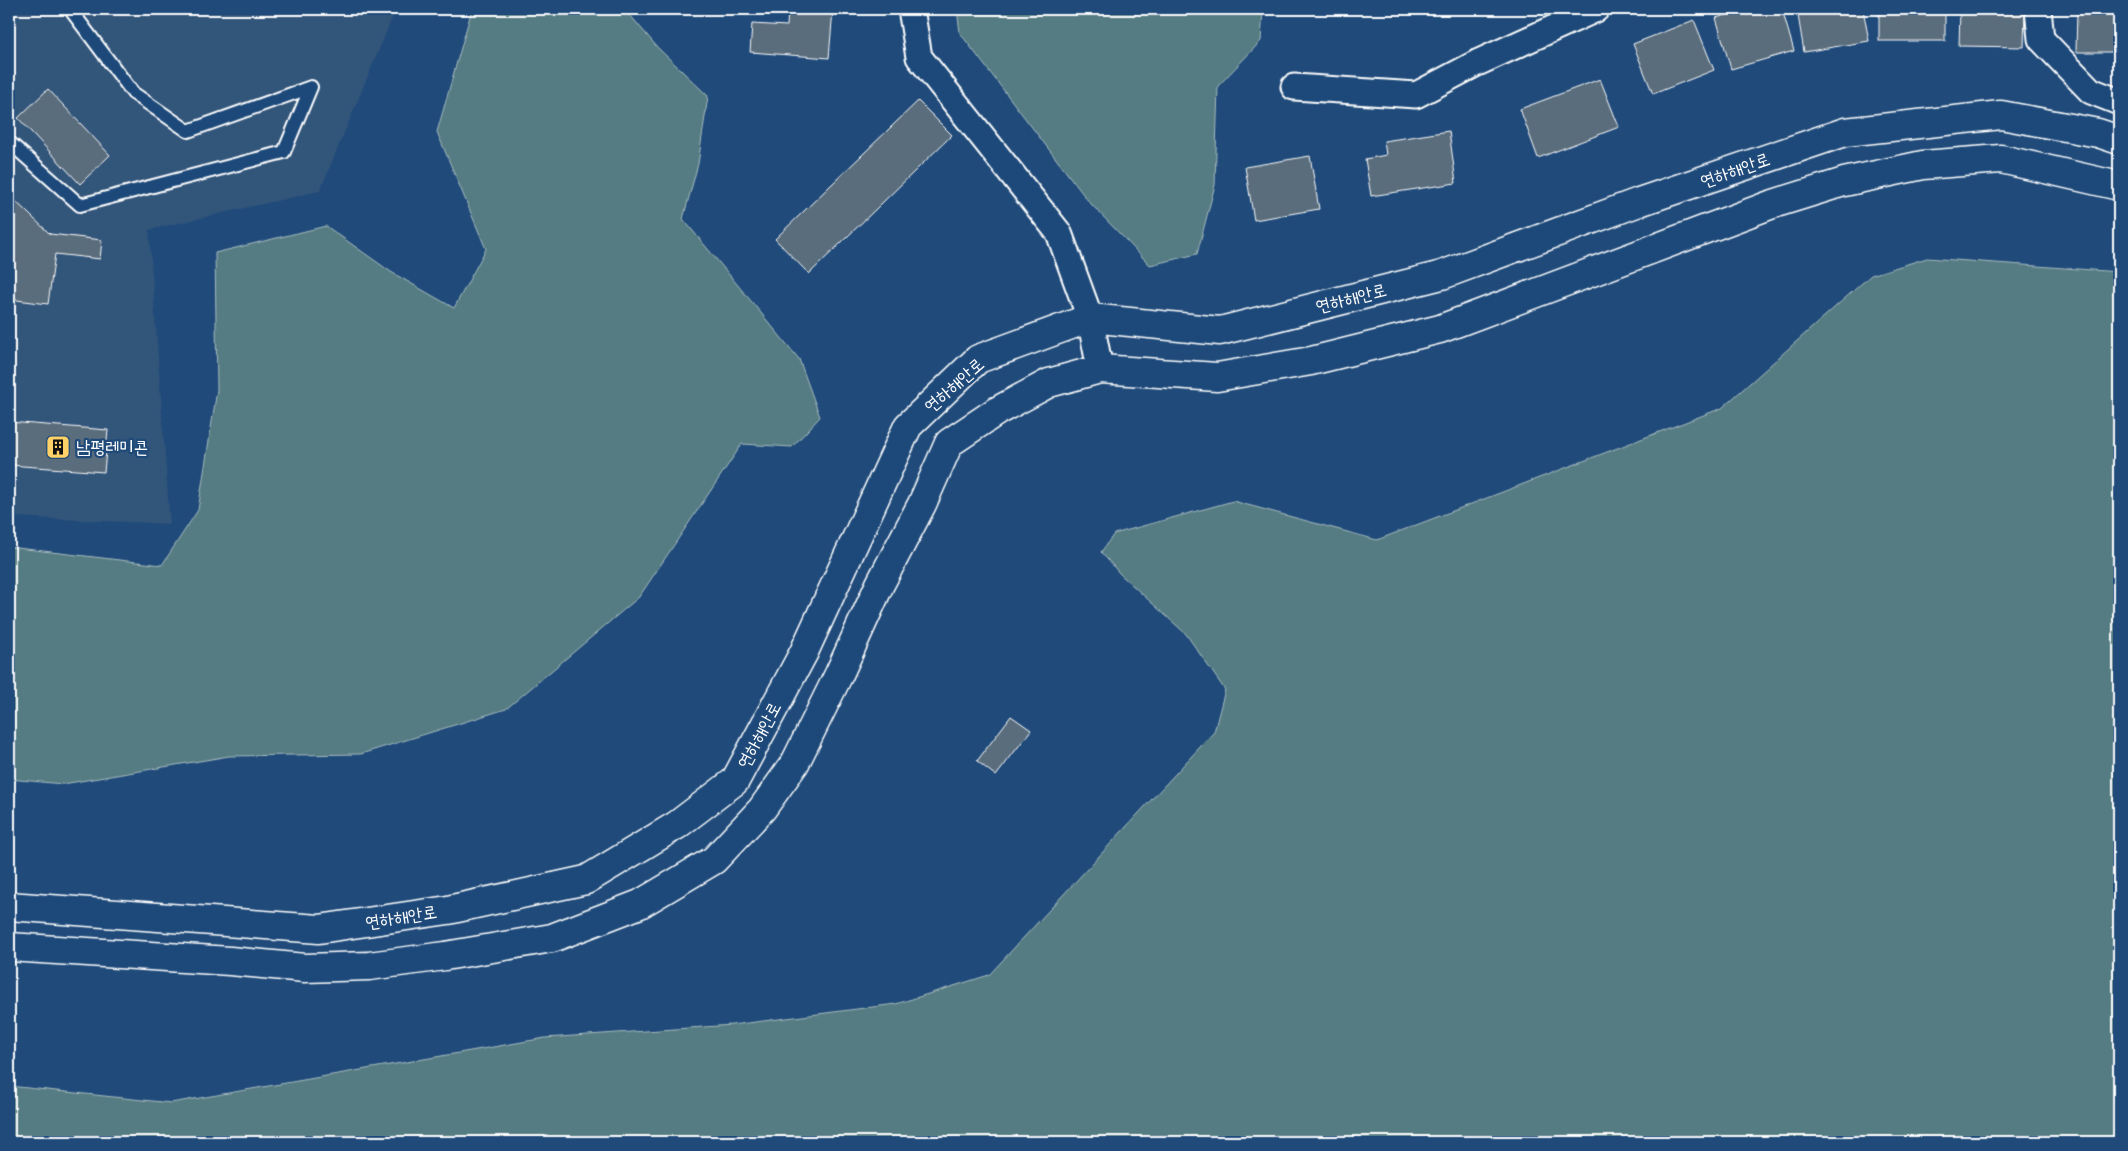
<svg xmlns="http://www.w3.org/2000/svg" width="2128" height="1151" font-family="Caveat,'Poor Story',sans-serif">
  <rect width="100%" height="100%" fill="#1f4a7a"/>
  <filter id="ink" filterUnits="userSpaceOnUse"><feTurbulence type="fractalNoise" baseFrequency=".02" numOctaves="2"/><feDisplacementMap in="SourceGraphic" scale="10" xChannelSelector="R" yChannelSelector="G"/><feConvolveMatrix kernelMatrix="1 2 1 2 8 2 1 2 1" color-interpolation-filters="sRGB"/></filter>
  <g filter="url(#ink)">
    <path fill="#31547a" d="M 9,9 L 396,9 L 320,191 L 149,230 L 170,524 L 9,517 Z"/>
    <g fill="#547b82" stroke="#aabdc0">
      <path d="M 472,9 L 625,9 L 657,47 L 708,96 L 698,164 L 683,219 L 799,359 L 820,417 L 792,447 L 742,444 L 639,597 L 506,709 L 361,754 L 229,756 L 63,784 L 9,779 L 9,547 L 162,565 L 198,510 L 217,390 L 215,253 L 326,226 L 391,272 L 454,308 L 486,249 L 437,132 Z"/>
      <path d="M 957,9 L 1263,9 L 1261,41 L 1218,86 L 1215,185 L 1197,254 L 1150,265 L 1089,202 L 960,33 Z"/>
      <path d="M 1927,258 L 2119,272 L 2119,1142 L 9,1142 L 9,1086 L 171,1103 L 545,1038 L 732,1025 L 896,1004 L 989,975 L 1214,732 L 1225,690 L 1186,634 L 1120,574 L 1101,552 L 1114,534 L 1233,501 L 1377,540 L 1722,408 L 1871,275 Z"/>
    </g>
    <g fill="#5a6d7b" stroke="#fff">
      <path d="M 788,9 L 833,9 L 829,58 L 750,52 L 752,24 L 787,26 Z"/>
      <path d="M 1746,9 L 1782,9 L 1794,51 L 1731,69 L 1716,18 Z"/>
      <path d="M 1797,9 L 1863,9 L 1869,41 L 1804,52 Z"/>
      <rect x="1879" y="9" width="66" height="32"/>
      <path d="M 1960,9 L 2025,9 L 2024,47 L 1959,46 Z"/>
      <path d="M 2077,9 L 2119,9 L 2119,52 L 2076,52 Z"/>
      <path d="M 1694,20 L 1714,70 L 1653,94 L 1633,44 Z"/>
      <path d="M 1600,79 L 1619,127 L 1538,158 L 1520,109 Z"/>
      <path d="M 48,89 L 110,155 L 80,184 L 18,118 Z"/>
      <path d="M 918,101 L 952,135 L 809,274 L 775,239 Z"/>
      <path d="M 1449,131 L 1456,183 L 1371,196 L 1365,159 L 1386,155 L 1384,141 Z"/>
      <path d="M 1310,156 L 1319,209 L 1254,220 L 1245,167 Z"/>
      <path d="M 9,195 L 50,234 L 102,240 L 100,259 L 55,254 L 48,304 L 9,299 Z"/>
      <path d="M 9,422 L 108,430 L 104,472 L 9,465 Z"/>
      <path d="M 1011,716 L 1031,730 L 996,776 L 977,761 Z"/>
    </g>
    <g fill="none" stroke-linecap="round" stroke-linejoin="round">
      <g stroke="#fff" stroke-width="16">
        <path id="lane" d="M 9,142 L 80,205 L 284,152 L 311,87 L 188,131 L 133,93 L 70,9"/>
      </g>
      <g stroke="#fff" stroke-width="29">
        <g id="street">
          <path d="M 911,9 L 919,57 L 1059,233 L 1090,318 L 1100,369"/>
          <path d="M 2038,9 L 2041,39 L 2091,91 L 2119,102"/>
          <path d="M 1294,87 L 1416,95 L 1477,63 L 1596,9"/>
        </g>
      </g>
      <g stroke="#fff" stroke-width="31">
        <g id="secondary">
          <path d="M 9,906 L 319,929 L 448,910 L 586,880 L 677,825 L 735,781 L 804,652 L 908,426 L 978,359 L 1090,318 L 1220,331 L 1442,275 L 1639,202 L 1845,132 L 2001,115 L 2098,133 L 2119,140"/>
          <path d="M 9,947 L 230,961 L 305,968 L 369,966 L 445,956 L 552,938 L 640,904 L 714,860 L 762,809 L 795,763 L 839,674 L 880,584 L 922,504 L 949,443 L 997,411 L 1049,383 L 1100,369 L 1217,377 L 1311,361 L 1440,329 L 1770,205 L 1844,182 L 1923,165 L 2001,159 L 2119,186"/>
        </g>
      </g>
      <use href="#lane" stroke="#1f4a7a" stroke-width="12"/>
      <use href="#street" stroke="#1f4a7a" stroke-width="25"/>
      <use href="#secondary" stroke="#1f4a7a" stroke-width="28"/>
    </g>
  </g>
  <defs>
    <g id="building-square" transform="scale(1.25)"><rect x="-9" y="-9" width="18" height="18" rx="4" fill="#ffd166" stroke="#1f4a7a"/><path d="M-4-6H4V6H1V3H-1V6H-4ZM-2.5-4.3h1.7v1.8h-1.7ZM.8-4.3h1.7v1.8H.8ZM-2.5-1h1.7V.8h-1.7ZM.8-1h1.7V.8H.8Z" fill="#111"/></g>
  </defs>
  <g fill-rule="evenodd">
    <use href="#building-square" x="58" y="447"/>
  </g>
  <g text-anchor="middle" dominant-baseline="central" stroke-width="4.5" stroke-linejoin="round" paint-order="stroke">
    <g font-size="18" fill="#fff" stroke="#1f4a7a">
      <text transform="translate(1735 170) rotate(-19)">연하해안로</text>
      <text transform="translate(1351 298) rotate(-14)">연하해안로</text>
      <text transform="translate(954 385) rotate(-41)">연하해안로</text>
      <text transform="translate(759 735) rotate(-62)">연하해안로</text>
      <text transform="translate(401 917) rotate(-9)">연하해안로</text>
    </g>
    <g font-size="18" fill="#fff" stroke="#1f4a7a" text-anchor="start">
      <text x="76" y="447">남평레미콘</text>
    </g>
  </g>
  <rect width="2128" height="1151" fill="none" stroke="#1f4a7a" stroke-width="30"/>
  <rect x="15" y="15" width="2098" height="1121" fill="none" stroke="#fff" stroke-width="2" filter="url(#ink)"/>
</svg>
